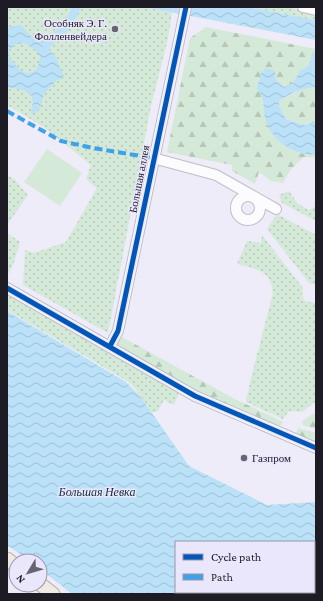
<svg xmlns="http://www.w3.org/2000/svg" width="323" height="601" font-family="'Crimson Pro',serif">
  <defs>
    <pattern id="forest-firs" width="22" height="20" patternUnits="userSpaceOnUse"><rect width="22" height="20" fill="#d4e9d8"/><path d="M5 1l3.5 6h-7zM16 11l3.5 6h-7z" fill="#b6c7b9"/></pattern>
    <pattern id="park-dots" width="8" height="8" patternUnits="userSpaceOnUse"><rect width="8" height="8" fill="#d4e9d8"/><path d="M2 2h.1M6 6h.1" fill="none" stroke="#b6c7b9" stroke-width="1.8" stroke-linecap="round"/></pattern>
    <pattern id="water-waves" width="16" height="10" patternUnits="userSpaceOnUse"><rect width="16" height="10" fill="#bae1f8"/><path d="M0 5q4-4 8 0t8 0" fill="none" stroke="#9fc0d4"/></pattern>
  </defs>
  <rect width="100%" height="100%" fill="#eeecf8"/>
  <path fill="#d4e9d8" d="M 47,149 L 82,173 L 60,206 L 24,182 Z"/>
  <g fill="url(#forest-firs)">
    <path d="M 206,27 L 316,49 L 316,67 L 315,65 L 301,69 L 292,84 L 284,87 L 276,80 L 275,71 L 261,97 C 265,106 265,113 267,122 C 268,126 271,129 273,133 C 284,147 298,155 316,155 L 316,158 L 304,157 L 291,169 L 283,183 L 271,181 L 259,172 L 255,184 L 232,171 L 232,165 L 167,152 L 190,38 Z"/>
    <path d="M 316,87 L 316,122 L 304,125 L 286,119 L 279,106 L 280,100 L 304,88 Z"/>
    <path d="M 122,337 L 233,398 L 283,422 L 278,428 L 215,402 L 115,346 Z"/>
    <path d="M 316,412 L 316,429 L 303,425 L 302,421 Z"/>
    <path d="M 298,428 L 316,433 L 316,444 L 295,436 Z"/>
  </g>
  <g fill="url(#park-dots)">
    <path d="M 7,7 L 144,7 L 172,12 L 168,39 L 151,106 L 108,333 L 23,285 L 25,250 L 34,253 L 66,242 L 97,188 L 86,179 L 91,165 L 45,128 L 7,105 Z"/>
    <path d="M 246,7 L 289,7 L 316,15 L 316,20 Z"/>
    <path d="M 7,175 L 15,180 L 28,195 L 7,225 Z"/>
    <path d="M 289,191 L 298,204 L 309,210 L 316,206 L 316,221 L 282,203 L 279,195 Z"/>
    <path d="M 277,214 L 316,235 L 316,285 L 309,283 L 267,229 Z"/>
    <path d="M 7,233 L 20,242 L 13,265 L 7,276 Z"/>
    <path d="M 262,235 L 303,288 L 302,295 L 305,301 L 315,303 L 316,305 L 316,401 L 302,412 L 289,411 L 283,419 L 246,402 L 250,382 L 273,293 C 271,270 256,269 237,264 L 247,241 L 261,243 Z"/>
    <path d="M 7,293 L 179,392 L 174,405 L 164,400 L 158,411 L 152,413 L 134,387 L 127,381 L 7,310 Z"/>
  </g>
  <g fill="url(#water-waves)" fill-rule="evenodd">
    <path d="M 144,7 L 246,7 L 316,20 L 316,40 Z"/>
    <path d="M 21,25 L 31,36 L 46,45 L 56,58 L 64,77 L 56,81 L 44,94 L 40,108 L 33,114 L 31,112 L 33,102 L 31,95 L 23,90 L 7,87 L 7,28 ZM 24,43 L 33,48 L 40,56 C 39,83 18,74 9,56 L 10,49 L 16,44 Z"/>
    <path d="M 310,65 L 315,65 L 316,67 L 316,87 C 303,88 291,93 280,100 L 279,106 L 286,119 L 304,125 L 316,122 L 316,155 C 296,155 275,144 267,124 C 262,112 267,102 257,89 L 261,73 L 266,68 L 275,71 L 276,80 L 284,87 L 292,84 L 301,69 L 305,68 Z"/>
    <path d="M 7,311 L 126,382 L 140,396 L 189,466 L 267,505 L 316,502 L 316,594 L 72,594 L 40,569 L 40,561 L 30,561 L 7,545 ZM 176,542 L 314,542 L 314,592 L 176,592 Z"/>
  </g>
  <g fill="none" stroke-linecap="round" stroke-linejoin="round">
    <g stroke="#bae1f8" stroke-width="8">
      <path d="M 46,45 L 67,26 L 77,7"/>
      <path d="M 313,65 L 316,55"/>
    </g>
    <g stroke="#bfbec8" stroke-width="12">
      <g id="minor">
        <path d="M 303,7 L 316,10"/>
        <path d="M 153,158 L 216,175 L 276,209"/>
        <circle cx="248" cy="208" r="12"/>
        <path d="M 7,288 L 195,396 L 316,448"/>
        <path d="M 110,346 L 118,331 L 186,7"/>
      </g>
    </g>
    <g stroke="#b6aca6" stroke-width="15">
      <g id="major">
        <path d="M 7,559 L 16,566"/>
        <path d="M 40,584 L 53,594"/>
      </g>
    </g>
    <use href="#minor" stroke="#fcfcfe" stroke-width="10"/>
    <use href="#major" stroke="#f0eae4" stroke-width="13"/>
    <path stroke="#3da2eb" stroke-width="4" stroke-dasharray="8 4" stroke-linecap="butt" d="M 7,111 L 61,141 L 93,148 L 153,158"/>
    <g stroke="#eae7fd" stroke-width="8">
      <g id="cycleway">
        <path d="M 7,288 L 195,396 L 316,448"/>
        <path d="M 110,346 L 118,331 L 186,7"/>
      </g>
    </g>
    <use href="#cycleway" stroke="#0057b8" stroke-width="5"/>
  </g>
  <g fill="#66656f" stroke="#eae7fd" stroke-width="1.5">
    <circle cx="115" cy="29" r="4"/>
    <circle cx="244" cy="458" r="4"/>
  </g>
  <g text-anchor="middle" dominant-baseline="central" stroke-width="3" stroke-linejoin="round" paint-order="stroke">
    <g font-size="11" fill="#1d1c25" stroke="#eae7fd" text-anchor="end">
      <text x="107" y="23">Особняк Э. Г.<tspan x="107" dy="13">Фолленвейдера</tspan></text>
      <text x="252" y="458" text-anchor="start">Газпром</text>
    </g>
    <g font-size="11" fill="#1d1c25" stroke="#eae7fd">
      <text transform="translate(139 179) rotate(-79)">Большая аллея</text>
    </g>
    <g font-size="12" font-style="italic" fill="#122e3a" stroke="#eae7fd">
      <text x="97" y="492">Большая Невка</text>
    </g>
  </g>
  <rect width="323" height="601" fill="none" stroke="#1d1c25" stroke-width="16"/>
  <rect x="175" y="541" width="140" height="52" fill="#eae7fd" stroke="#9896a7"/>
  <rect x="183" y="554" width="20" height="6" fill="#0057b8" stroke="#9896a7"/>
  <text x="211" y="561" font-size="12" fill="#1d1c25">Cycle path</text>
  <rect x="183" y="574" width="20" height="6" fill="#3da2eb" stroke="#9896a7"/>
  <text x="211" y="581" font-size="12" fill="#1d1c25">Path</text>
  <g transform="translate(28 573) rotate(232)"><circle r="19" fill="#eae7fd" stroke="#9896a7"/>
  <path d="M0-3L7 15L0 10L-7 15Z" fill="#66656f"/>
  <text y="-6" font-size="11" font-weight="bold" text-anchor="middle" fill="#1d1c25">N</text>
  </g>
</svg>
